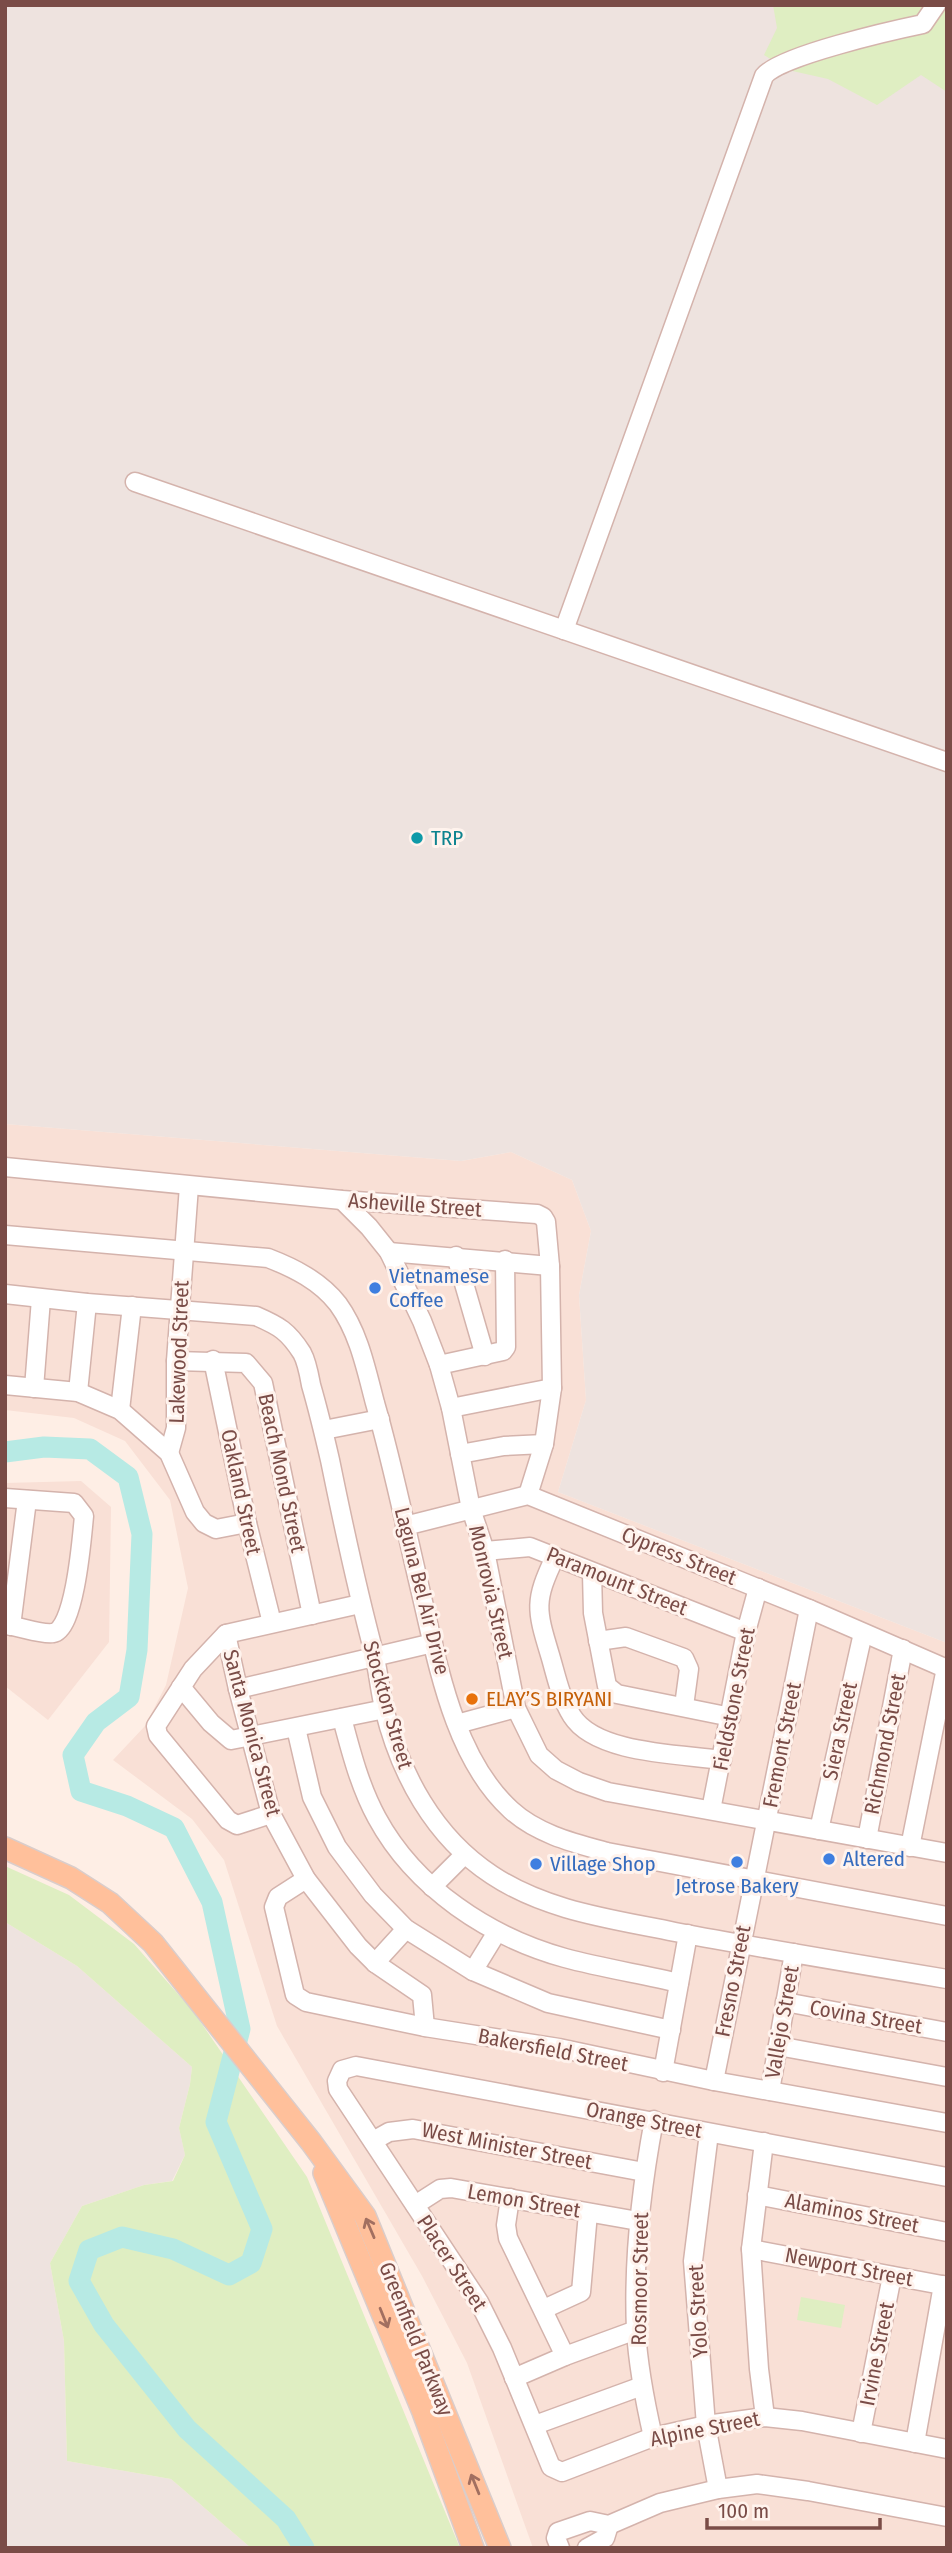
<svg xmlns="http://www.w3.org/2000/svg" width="952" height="2553" font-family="'Fira Sans Condensed',sans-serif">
  <rect width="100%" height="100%" fill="#feeee5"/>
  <g fill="#f9e0d6">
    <path d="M 5,1124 L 461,1161 L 511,1152 L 572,1180 L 591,1231 L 579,1295 L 586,1400 L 558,1492 L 947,1643 L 947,2548 L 533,2548 L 467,2363 L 422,2276 L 277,2026 L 224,1860 L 192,1819 L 113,1760 L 145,1726 L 166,1685 L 188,1588 L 170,1500 L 125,1441 L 74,1418 L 5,1410 Z"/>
    <path d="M 81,1481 L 111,1507 L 109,1642 L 48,1720 L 5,1686 L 5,1483 Z"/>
  </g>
  <g fill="#eee3df">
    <path d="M 5,5 L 947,5 L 947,1643 L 558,1492 L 586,1400 L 579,1295 L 591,1231 L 572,1180 L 511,1152 L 461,1161 L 5,1124 Z"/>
    <path d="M 5,1922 L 77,1966 L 192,2067 L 190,2084 L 179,2128 L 185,2155 L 172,2181 L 144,2185 L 82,2206 L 50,2263 L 64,2341 L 67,2461 L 171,2479 L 251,2548 L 5,2548 Z"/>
  </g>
  <g fill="#dfeec2">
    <path d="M 773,5 L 947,5 L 947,92 L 921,75 L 877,105 L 828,79 L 788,70 L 764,55 L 777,28 Z"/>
    <path d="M 5,1866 L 69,1895 L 134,1944 L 193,2011 L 307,2177 L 460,2548 L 251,2548 L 171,2479 L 67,2461 L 64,2341 L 50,2263 L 82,2206 L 144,2185 L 173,2181 L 185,2155 L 179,2128 L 190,2084 L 192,2067 L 77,1966 L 5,1922 Z"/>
    <path d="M 801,2297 L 845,2305 L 841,2328 L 797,2320 Z"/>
  </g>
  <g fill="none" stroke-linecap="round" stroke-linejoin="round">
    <path stroke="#b7eae4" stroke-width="21" d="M 5,1452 L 44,1447 L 90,1449 L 128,1477 L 142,1534 L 137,1650 L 129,1697 L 96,1722 L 73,1755 L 81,1791 L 127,1806 L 174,1828 L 212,1902 L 240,2029 L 216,2122 L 262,2229 L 251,2263 L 229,2275 L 173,2249 L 122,2237 L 89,2250 L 79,2281 L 104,2325 L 187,2429 L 286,2519 L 304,2548"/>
    <g stroke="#d4b3ac" stroke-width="21">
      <g id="minor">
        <path d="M 135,482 L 947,762"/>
        <path d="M 564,630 L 764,76 C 779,56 894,30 923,24 L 936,5"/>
        <path d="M 5,1167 L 342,1200 L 537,1214 L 543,1217 L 546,1222 L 550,1266 L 552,1388 L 544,1444 L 528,1495"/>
        <path d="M 342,1200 L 369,1227 L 389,1252 L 422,1321 L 439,1365 L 451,1408 L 471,1509 L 485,1551 L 516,1708 L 539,1755 L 556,1770 L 579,1782 L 608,1792 L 947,1853"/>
        <path d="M 5,1235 L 268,1258 C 294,1268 320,1281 338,1304 C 359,1333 366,1369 375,1403 C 393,1465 406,1530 421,1593 C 438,1665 454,1758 511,1810 C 537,1834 574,1843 607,1852 L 947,1916"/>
        <path d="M 389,1252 L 550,1266"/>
        <path d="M 456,1256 L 485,1356"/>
        <path d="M 5,1294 L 87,1303 L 256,1316 C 279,1326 288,1331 302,1353 C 307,1362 309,1374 311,1385 C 318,1409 324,1434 330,1460 C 343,1524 357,1589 374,1653 C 378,1671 380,1690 384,1708 C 400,1774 434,1837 492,1875 C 546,1911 612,1919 675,1932 C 765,1949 856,1964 947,1979"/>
        <path d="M 213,1360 L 247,1523 L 272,1623"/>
        <path d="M 176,1361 L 246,1363 L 263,1383 L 312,1615"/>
        <path d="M 439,1365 L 503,1351 L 506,1347 L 505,1260"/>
        <path d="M 5,1385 L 78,1392 L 120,1410 L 169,1453 L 195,1512 L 204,1523 L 216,1529 L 247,1523"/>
        <path d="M 34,1388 L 41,1299"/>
        <path d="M 78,1392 L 87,1303"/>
        <path d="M 451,1408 L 552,1388"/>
        <path d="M 120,1410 L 132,1306"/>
        <path d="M 324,1430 L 380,1419"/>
        <path d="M 169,1453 L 176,1428 L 176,1361 L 189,1186"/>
        <path d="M 460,1454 L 504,1446 L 544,1444"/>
        <path d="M 5,1498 L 74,1503 L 84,1516 C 82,1536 75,1630 53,1633 C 41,1635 19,1626 5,1625"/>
        <path d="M 405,1526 L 528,1495 L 809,1609 L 947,1669"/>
        <path d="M 485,1551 L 530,1547 L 746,1632"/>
        <path d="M 555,1557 C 534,1601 536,1609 550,1655 C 556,1675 560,1697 572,1716 C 596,1754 680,1754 722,1760"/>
        <path d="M 592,1573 L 593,1613 L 607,1686 L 617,1694 L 731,1717"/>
        <path d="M 11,1626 L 27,1500"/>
        <path d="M 226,1634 L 238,1689 L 271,1814 L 306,1879 L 358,1946 L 375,1963 L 422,1995 L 425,2027"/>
        <path d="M 598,1641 L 626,1637 L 684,1658 L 689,1669 L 684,1706"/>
        <path d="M 181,1687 L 211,1723 L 231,1740 L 385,1709"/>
        <path d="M 238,1689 L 433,1643"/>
        <path d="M 342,1718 C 351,1752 360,1787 377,1818 C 415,1888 489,1937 565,1958 C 602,1968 641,1974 679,1983"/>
        <path d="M 457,1724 L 516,1708"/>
        <path d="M 296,1728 L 312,1797 L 337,1847 L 373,1895 L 406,1929 L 473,1971 L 548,2003 L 671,2030"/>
        <path d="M 711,1810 L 746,1632 L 758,1588"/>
        <path d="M 271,1814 L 237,1825 L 228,1820 L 158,1735 L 156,1726 L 193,1669 L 226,1634 L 360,1604"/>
        <path d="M 819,1830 L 863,1633"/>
        <path d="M 867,1839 L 903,1649"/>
        <path d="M 910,1847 L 946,1668"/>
        <path d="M 306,1879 L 278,1897 L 274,1907 L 295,1995 L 306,2002 L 425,2027 L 559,2048 L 714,2081 L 947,2123"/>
        <path d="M 432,1887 L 464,1855"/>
        <path d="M 375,1963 L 406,1929"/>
        <path d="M 473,1971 L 497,1932"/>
        <path d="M 785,2002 L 947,2032"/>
        <path d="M 778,2046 L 947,2077"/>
        <path d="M 663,2072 L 688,1934"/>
        <path d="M 714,2081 L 809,1609"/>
        <path d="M 770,2091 L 794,1953"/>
        <path d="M 709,2133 L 693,2261 L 706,2425 L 718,2489"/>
        <path d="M 373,2141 L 389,2132 L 413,2129 L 644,2172"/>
        <path d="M 764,2142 L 751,2249 L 759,2369 L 765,2417"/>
        <path d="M 947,2177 C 750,2140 553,2103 356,2066 L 342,2070 L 337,2081 L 338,2089 L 479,2302 L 502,2348 L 551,2467 L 562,2472 L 653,2437 L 706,2425 L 765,2417 L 802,2421 L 947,2449"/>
        <path d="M 757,2195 L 947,2232"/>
        <path d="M 510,2198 L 506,2225 L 508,2238 L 565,2356"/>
        <path d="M 415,2205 L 440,2189 L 451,2188 L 638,2221"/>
        <path d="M 751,2249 L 947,2286"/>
        <path d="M 544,2309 L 581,2292 L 588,2213"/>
        <path d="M 514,2378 L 565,2356 L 636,2330"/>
        <path d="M 535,2425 L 642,2386"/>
        <path d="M 861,2433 L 892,2276"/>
        <path d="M 653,2437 C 645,2402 638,2366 636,2330 C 633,2259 641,2189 654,2120"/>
        <path d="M 915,2443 L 943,2285"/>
        <path d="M 560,2548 L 556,2538 L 558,2532 L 590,2521 L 609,2525 L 660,2503 L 718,2489 L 757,2484 L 808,2491 L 947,2517"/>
        <path d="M 587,2548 L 605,2538 L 609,2525"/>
      </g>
    </g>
    <g stroke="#dacdcb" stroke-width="24">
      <g id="major">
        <path d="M 5,1848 L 71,1878 L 110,1903 L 153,1943 L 311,2142 L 365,2216 L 500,2548"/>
        <path d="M 324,2173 L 423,2412 L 473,2548"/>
      </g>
    </g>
    <use href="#minor" stroke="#fff" stroke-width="18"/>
    <use href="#major" stroke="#ffc09b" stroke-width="21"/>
  </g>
  <defs><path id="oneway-shaft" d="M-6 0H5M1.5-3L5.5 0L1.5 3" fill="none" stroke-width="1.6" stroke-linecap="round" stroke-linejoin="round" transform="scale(1.75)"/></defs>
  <g stroke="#a26f60">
    <use href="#oneway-shaft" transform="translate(370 2228) rotate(-113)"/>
    <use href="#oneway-shaft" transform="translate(384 2318) rotate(68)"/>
    <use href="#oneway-shaft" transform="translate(475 2484) rotate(-112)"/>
  </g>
  <circle fill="#0f9aa8" stroke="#fff3ed" stroke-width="2.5" cx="417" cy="838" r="7"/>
  <g fill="#3f7fe0" stroke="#fff3ed" stroke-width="2.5">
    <circle cx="375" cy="1288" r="7"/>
    <circle cx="829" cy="1859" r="7"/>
    <circle cx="737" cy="1862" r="7"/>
    <circle cx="536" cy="1864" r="7"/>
  </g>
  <circle fill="#e8710a" stroke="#fff3ed" stroke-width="2.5" cx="472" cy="1699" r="7"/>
  <g text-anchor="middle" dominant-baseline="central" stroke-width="6" stroke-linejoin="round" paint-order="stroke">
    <g font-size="21" fill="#0d838f" stroke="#fff3ed" text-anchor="start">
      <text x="431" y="838">TRP</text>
    </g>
    <g font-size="21" fill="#7a4c47" stroke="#fff3ed">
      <text transform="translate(415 1205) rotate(4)">Asheville Street</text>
      <text transform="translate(179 1352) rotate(-88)">Lakewood Street</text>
      <text transform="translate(282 1473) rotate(78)">Beach Mond Street</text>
      <text transform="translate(241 1492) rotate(78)">Oakland Street</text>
      <text transform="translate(679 1556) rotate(22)">Cypress Street</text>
      <text transform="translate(617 1581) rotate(22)">Paramount Street</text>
      <text transform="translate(422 1591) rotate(76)">Laguna Bel Air Drive</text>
      <text transform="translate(491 1592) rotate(77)">Monrovia Street</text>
      <text transform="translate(734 1699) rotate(-79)">Fieldstone Street</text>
      <text transform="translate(388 1705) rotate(74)">Stockton Street</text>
      <text transform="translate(840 1731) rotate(-78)">Siera Street</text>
      <text transform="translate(252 1733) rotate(75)">Santa Monica Street</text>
      <text transform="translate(885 1744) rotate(-79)">Richmond Street</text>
      <text transform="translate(782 1745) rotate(-79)">Fremont Street</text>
      <text transform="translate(733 1981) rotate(-79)">Fresno Street</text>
      <text transform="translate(866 2017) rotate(10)">Covina Street</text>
      <text transform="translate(782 2022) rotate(-80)">Vallejo Street</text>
      <text transform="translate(553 2050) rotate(11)">Bakersfield Street</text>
      <text transform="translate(644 2120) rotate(11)">Orange Street</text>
      <text transform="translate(507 2146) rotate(11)">West Minister Street</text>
      <text transform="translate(524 2201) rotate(10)">Lemon Street</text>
      <text transform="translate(852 2213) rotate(11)">Alaminos Street</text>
      <text transform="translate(452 2263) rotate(57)">Placer Street</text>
      <text transform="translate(849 2267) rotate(11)">Newport Street</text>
      <text transform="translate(640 2279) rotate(-89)">Rosmoor Street</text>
      <text transform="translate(698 2311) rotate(-93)">Yolo Street</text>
      <text transform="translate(416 2339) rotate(68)">Greenfield Parkway</text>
      <text transform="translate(877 2354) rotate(-79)">Irvine Street</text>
      <text transform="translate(705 2429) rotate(-11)">Alpine Street</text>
    </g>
    <g font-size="21" fill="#366cbe" stroke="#fff3ed" text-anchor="start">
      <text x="389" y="1276">Vietnamese<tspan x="389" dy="24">Coffee</tspan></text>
      <text x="843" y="1859">Altered</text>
      <text x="550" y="1864">Village Shop</text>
      <text x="737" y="1886" text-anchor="middle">Jetrose Bakery</text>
    </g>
    <g font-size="21" fill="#c56008" stroke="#fff3ed" text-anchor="start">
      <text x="486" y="1699">ELAY’S BIRYANI</text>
    </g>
  </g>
  <rect width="952" height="2553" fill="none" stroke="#7a4c47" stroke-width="14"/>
  <path d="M707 2518v10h173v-10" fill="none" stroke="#7a4c47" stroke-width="3.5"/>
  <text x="718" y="2518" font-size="21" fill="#7a4c47" stroke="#fff3ed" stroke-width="5" paint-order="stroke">100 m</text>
</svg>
